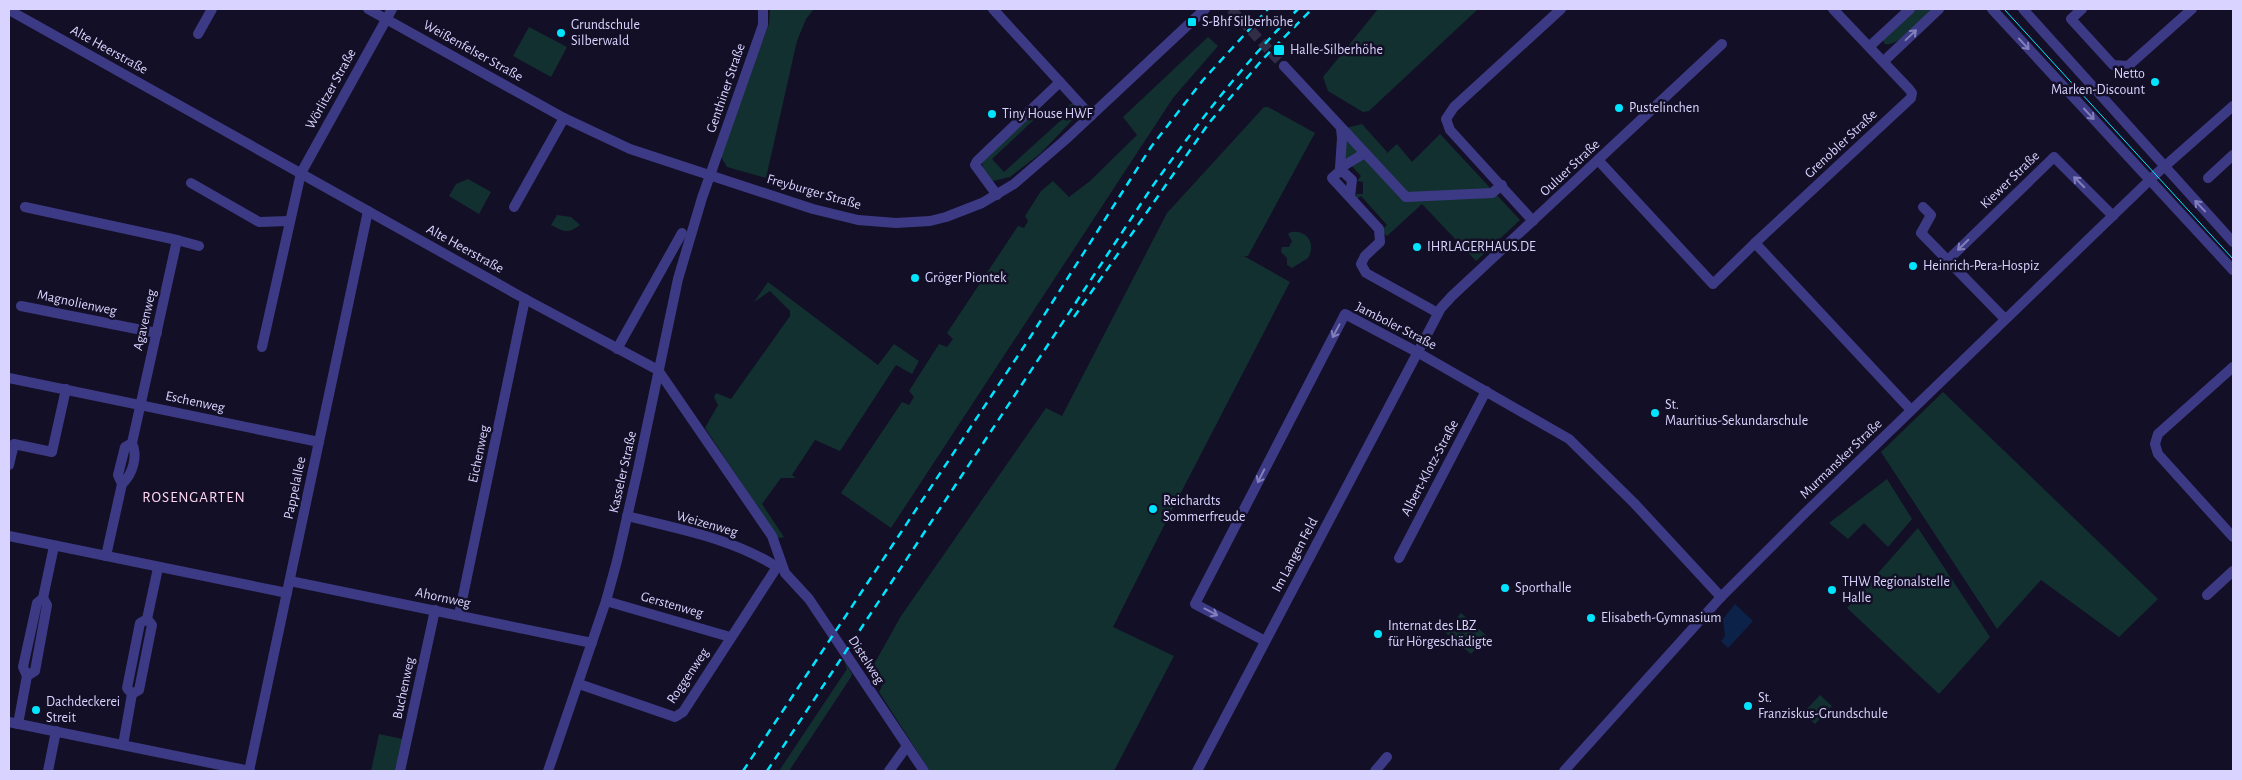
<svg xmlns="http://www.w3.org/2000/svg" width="2242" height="780" font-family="'Alegreya Sans',sans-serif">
  <rect width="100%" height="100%" fill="#130f26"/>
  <g fill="#12302f">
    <path d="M 770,9 L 814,9 L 806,19 L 797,41 L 766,178 L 727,167 L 720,155 L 769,24 Z"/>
    <path d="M 1378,9 L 1478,9 L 1369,111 L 1363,112 L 1328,91 L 1323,77 Z"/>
    <path d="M 1915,9 L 1933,9 C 1923,18 1899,47 1885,44 L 1883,41 L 1885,37 Z"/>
    <path d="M 529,27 L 567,47 L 551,77 L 513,56 Z"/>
    <path d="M 1208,37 L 1218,46 L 1173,98 L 891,528 L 841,493 L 902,402 L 909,405 L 914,397 L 909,391 L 939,344 L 947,347 L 953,339 L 947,333 L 1018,226 L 1024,228 L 1028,221 L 1025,216 L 1041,191 L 1053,181 L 1069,197 L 1090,181 L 1137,135 L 1123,117 Z"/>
    <path d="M 1073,103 L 1079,113 L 1041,153 L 1010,177 L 993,181 L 983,169 L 982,162 L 1036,110 L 1040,114 L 992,159 L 1004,172 L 1069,113 L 1064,108 Z"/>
    <path d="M 1264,107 L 1268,107 L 1315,133 L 1248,256 L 1244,256 L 1290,282 L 1174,506 L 1113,627 L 1174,656 L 1114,771 L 930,771 L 879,692 L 884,682 L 873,666 L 901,616 L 1046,408 L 1062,416 L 1167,213 Z"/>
    <path d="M 1362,124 L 1387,152 L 1386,154 L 1397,144 L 1412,162 L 1440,134 L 1520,220 L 1476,261 L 1422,204 L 1387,236 L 1381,231 L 1387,225 L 1361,196 L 1356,199 L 1356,194 L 1363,194 L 1363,182 L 1357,181 L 1361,176 L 1349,163 L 1344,167 L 1342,129 Z"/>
    <path d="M 468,179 L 491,192 L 479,214 L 449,196 L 456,184 Z"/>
    <path d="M 557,215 L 571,217 L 580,225 C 568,234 564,232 551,225 Z"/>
    <path d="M 1291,232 C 1308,230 1316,244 1308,258 L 1292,268 L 1287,265 L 1287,258 L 1281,252 L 1282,247 L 1289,247 L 1292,241 L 1288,234 Z"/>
    <path d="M 768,282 L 878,365 L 894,344 L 919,361 L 912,374 L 896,365 L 840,451 L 815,440 L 792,475 L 796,478 L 781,478 L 762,504 L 784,537 L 778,538 L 705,428 L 718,405 L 714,397 L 716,393 L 731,399 L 790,316 L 790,311 L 770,291 L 754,302 Z"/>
    <path d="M 1943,392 L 2158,599 L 2119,637 L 2041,580 L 1997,629 L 1881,452 Z"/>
    <path d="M 1887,479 L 1912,519 L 1888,547 L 1864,523 L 1848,539 L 1829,523 Z"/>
    <path d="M 1918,528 L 1990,637 L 1939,694 L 1847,608 Z"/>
    <path d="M 1461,613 L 1487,636 L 1471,654 L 1445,632 Z"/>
    <path d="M 844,660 L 852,674 L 851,677 L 789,771 L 779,771 L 847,669 Z"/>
    <path d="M 1820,695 L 1832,706 L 1815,724 L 1803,713 Z"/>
    <path d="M 379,734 L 403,739 L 396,771 L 371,771 Z"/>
  </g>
  <path fill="#0c2248" d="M 1735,604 L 1753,621 L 1728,648 L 1721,641 L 1725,636 L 1723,619 Z"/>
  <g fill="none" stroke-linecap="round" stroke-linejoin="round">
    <path stroke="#312d47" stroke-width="10" stroke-dasharray="10 5" stroke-linecap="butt" d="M 1231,9 L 1284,66"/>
    <g stroke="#3d3a85" stroke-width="10">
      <path d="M 368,9 L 564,118 L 630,149 L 813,209 L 858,220 L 896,223 L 930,221 L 946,217 L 982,203 L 1014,184 L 1065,140 L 1205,9"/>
      <path d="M 993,9 L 1091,116"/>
      <path d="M 1992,9 L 2233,270"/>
      <path d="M 2023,9 L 2233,242"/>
      <path d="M 2082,9 L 2071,19 L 2113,65 L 2128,66 L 2192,9"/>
      <path d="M 9,10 L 525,299 L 658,370 L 772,536 L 785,573 L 809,599 L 924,771"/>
      <path d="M 198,34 L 212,9"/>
      <path d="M 1870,46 L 1910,9"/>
      <path d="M 1884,61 L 1939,9"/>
      <path d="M 1284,66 L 1406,197 L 1492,193 L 1502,185"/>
      <path d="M 1598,160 L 1713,284 L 1755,243 L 1911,410"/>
      <path d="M 1340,168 L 1342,138 L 1341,128"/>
      <path d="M 1340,168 L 1365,153"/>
      <path d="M 2208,178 L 2233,155"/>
      <path d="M 191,183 L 259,222 L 289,221"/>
      <path d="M 997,195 L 975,165 L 977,161 L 1060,82"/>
      <path d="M 1350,197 L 1352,180 L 1341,170 L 1332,178 L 1379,229 L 1380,242 L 1365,256 L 1361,264 L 1366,273 L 1438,313"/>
      <path d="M 25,207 L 177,240 L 132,443 L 125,447 L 118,475 L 122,484 L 106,556"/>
      <path d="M 514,207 L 564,118"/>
      <path d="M 1923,207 L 1931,215 L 1921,233 L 2005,319"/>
      <path d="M 1533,221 L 1450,130 L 1446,119 L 1454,107 L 1561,9"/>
      <path d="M 177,240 L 199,246"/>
      <path d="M 1755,243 L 1911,98 L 1912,93 L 1909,89 L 1833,9"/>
      <path d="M 1948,260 L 2054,157 L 2113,216"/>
      <path d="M 21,306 L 157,333"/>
      <path d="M 262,347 L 301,173 L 392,9"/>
      <path d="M 617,349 L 682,233"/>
      <path d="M 2233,367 L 2158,434 L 2155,444 L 2158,454 L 2233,537"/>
      <path d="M 9,378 L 319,442"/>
      <path d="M 9,465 L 14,444 L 52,452 L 66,389"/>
      <path d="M 122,484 C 133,474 138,456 132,443"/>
      <path d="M 627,516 C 678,529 732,538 777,567"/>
      <path d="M 9,536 L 287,593"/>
      <path d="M 1399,558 L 1486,391"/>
      <path d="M 290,581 L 592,643"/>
      <path d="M 2207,595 L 2233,571"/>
      <path d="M 606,601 L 730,637"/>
      <path d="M 459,615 L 525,299"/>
      <path d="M 1265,641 L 1195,604 L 1345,314 L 1417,352 L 1569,439 L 1634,503 L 1721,597"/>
      <path d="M 27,676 L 35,671 L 47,605 L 43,598"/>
      <path d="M 579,684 L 675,717 L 683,712 L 777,567 L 782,567"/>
      <path d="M 132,694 L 139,690 L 152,625 L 147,619"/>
      <path d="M 9,722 L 250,771"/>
      <path d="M 18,724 L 27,676 L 23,667 L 37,603 L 43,598 L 54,546"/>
      <path d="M 123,745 L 132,694 L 127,688 L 140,623 L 147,619 L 158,568"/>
      <path d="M 48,771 L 56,731"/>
      <path d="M 249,771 L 368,211"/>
      <path d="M 400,771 L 435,610"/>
      <path d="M 548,771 L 606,601 L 617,561 L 638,469 L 678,279 L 702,198 L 763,25 L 763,9"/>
      <path d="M 889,771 L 907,746"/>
      <path d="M 1197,771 L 1441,308 L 1452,296 L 1722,44"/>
      <path d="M 1375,771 L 1387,757"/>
      <path d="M 1564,771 L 1721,597 L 1805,513 L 2156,174 L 2233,106"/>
    </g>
    <path stroke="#00e5ff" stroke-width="1" d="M 2004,9 L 2233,259"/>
    <g stroke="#00e5ff" stroke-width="2.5" stroke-dasharray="8 6" stroke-linecap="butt">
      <path d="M 1074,317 L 1209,123 L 1262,60 L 1312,9"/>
      <path d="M 743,771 L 1029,339 L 1151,147 L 1203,80 L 1268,9"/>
      <path d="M 767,771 L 1152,187 C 1197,124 1243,64 1298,9"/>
    </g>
  </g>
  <defs><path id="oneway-shaft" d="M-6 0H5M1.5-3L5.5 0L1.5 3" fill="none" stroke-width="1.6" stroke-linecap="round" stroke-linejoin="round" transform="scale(1.25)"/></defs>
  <g stroke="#837fbc">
    <use href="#oneway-shaft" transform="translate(1911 35) rotate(-43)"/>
    <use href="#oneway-shaft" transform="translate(2024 44) rotate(47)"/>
    <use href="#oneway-shaft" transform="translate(2089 114) rotate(47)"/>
    <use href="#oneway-shaft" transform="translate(2079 182) rotate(-135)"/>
    <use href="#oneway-shaft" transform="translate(2200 206) rotate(-133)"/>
    <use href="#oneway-shaft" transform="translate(1963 245) rotate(136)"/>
    <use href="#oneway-shaft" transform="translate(1336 331) rotate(118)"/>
    <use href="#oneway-shaft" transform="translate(1261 476) rotate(117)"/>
    <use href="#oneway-shaft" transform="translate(1211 612) rotate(28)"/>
  </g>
  <g fill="#00e5ff" stroke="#130f26" stroke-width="2">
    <rect x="1187" y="17" width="10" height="10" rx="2.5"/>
    <circle cx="561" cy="33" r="5"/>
    <rect x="1273" y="44" width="12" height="12" rx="2.5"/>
    <circle cx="2155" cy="82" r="5"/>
    <circle cx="1619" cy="108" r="5"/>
    <circle cx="992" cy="114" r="5"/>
    <circle cx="1417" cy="247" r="5"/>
    <circle cx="1913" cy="266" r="5"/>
    <circle cx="915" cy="278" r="5"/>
    <circle cx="1655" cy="413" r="5"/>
    <circle cx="1153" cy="509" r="5"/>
    <circle cx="1505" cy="588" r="5"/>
    <circle cx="1832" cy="590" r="5"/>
    <circle cx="1591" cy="618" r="5"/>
    <circle cx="1378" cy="634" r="5"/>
    <circle cx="1748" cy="706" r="5"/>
    <circle cx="36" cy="710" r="5"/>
  </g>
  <g text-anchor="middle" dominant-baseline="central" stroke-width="5" stroke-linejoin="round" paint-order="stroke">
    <g font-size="14" fill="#d9d4ff" stroke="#130f26" text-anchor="start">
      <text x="1202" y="22">S-Bhf Silberhöhe</text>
      <text x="571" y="25">Grundschule<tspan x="571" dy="16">Silberwald</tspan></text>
      <text x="1290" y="50">Halle-Silberhöhe</text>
      <text x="2145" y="74" text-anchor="end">Netto<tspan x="2145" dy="16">Marken-Discount</tspan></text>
      <text x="1629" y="108">Pustelinchen</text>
      <text x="1002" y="114">Tiny House HWF</text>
      <text x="1427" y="247">IHRLAGERHAUS.DE</text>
      <text x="1923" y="266">Heinrich-Pera-Hospiz</text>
      <text x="925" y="278">Gröger Piontek</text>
      <text x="1665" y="405">St.<tspan x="1665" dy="16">Mauritius-Sekundarschule</tspan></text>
      <text x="1163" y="501">Reichardts<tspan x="1163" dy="16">Sommerfreude</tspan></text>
      <text x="1842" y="582">THW Regionalstelle<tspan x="1842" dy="16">Halle</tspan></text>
      <text x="1515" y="588">Sporthalle</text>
      <text x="1601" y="618">Elisabeth-Gymnasium</text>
      <text x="1388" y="626">Internat des LBZ<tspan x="1388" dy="16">für Hörgeschädigte</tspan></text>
      <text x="1758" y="698">St.<tspan x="1758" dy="16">Franziskus-Grundschule</tspan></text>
      <text x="46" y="702">Dachdeckerei<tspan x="46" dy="16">Streit</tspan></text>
    </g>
    <g font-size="14" fill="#d9d4ff" stroke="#130f26">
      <text transform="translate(109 50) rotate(29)">Alte Heerstraße</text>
      <text transform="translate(473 51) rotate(29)">Weißenfelser Straße</text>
      <text transform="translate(726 88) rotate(-71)">Genthiner Straße</text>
      <text transform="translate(331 89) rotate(-61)">Wörlitzer Straße</text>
      <text transform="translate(1841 144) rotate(-43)">Grenobler Straße</text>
      <text transform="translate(1570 168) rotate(-43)">Ouluer Straße</text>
      <text transform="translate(2010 180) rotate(-44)">Kiewer Straße</text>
      <text transform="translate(814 192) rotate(16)">Freyburger Straße</text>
      <text transform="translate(465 249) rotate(29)">Alte Heerstraße</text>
      <text transform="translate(77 303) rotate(12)">Magnolienweg</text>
      <text transform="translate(145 320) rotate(-77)">Agavenweg</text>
      <text transform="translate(1396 326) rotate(27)">Jamboler Straße</text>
      <text transform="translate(195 402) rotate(12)">Eschenweg</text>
      <text transform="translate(479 454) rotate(-78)">Eichenweg</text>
      <text transform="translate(1841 459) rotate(-44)">Murmansker Straße</text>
      <text transform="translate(1430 468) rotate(-62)">Albert-Klotz-Straße</text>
      <text transform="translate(623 472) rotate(-77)">Kasseler Straße</text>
      <text transform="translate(295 488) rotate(-78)">Pappelallee</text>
      <text transform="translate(707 524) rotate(16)">Weizenweg</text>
      <text transform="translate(1295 555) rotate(-62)">Im Langen Feld</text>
      <text transform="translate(443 598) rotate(12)">Ahornweg</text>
      <text transform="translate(672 605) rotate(16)">Gerstenweg</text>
      <text transform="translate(866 660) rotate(57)">Distelweg</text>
      <text transform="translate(688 676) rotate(-56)">Roggenweg</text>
      <text transform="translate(404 688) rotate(-78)">Buchenweg</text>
    </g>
    <g font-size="15" letter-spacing="1" fill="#ffd6f0" stroke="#130f26">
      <text x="194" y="497">ROSENGARTEN</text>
    </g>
  </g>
  <rect width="2242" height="780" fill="none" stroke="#d9d4ff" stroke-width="20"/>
</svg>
